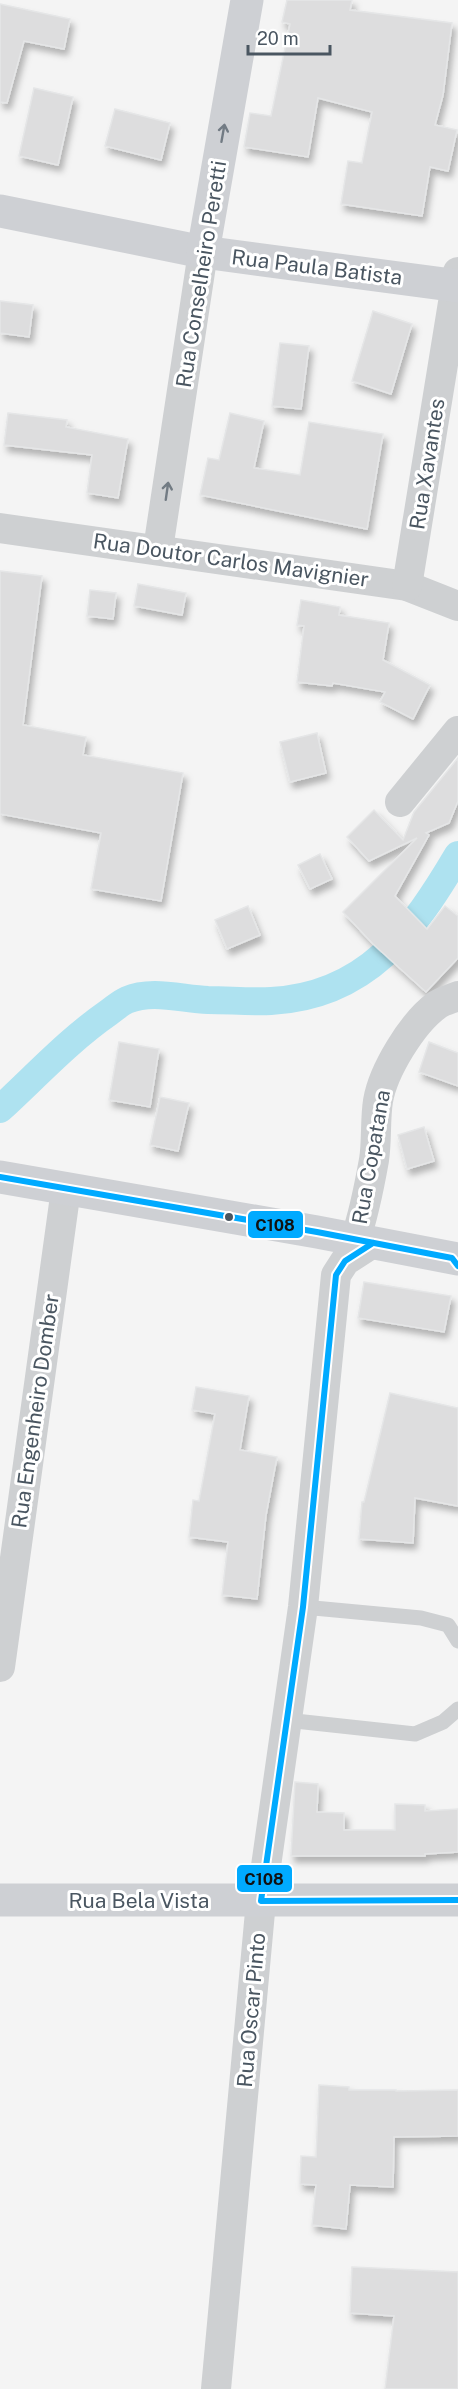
<svg xmlns="http://www.w3.org/2000/svg" width="458" height="2389" font-family="'Public Sans',sans-serif">
  <defs>
    <filter id="shadow"><feDropShadow dx="3.5" dy="6" stdDeviation="3" flood-color="#0004"/></filter>
  </defs>
  <rect width="100%" height="100%" fill="#f4f4f4"/>
  <g fill="none" stroke-linecap="round" stroke-linejoin="round">
    <path stroke="#aee2f0" stroke-width="28" d="M 0,1109 C 35,1077 69,1040 108,1013 C 114,1009 120,1003 127,1000 C 152,989 182,999 208,1000 C 228,1000 250,1002 271,1001 C 367,996 413,931 458,855"/>
  </g>
  <g fill="#ddddde" stroke="#e5e6e7" stroke-width="1.5" filter="url(#shadow)">
    <path d="M 287,0 L 352,0 L 350,10 L 452,23 L 443,95 L 435,125 L 457,130 L 448,171 L 430,167 L 422,216 L 341,204 L 348,161 L 362,163 L 372,112 L 318,98 L 308,157 L 244,147 L 250,113 L 271,116 L 290,24 L 282,22 Z"/>
    <path d="M 0,4 L 70,19 L 64,49 L 24,41 L 7,103 L 0,102 Z"/>
    <path d="M 34,88 L 73,97 L 58,165 L 19,156 Z"/>
    <path d="M 115,109 L 170,123 L 161,160 L 105,146 Z"/>
    <path d="M 0,301 L 33,305 L 29,337 L 0,333 Z"/>
    <path d="M 373,311 L 412,324 L 391,394 L 352,381 Z"/>
    <path d="M 280,343 L 309,346 L 301,409 L 272,406 Z"/>
    <path d="M 8,413 L 67,420 L 66,427 L 128,439 L 118,498 L 87,493 L 92,455 L 4,445 Z"/>
    <path d="M 230,413 L 264,421 L 254,468 L 300,475 L 309,422 L 383,434 L 367,529 L 200,495 L 208,458 L 219,460 Z"/>
    <path d="M 0,571 L 42,576 L 23,725 L 86,737 L 83,755 L 183,773 L 161,901 L 91,889 L 101,833 L 0,814 Z"/>
    <path d="M 138,584 L 186,593 L 182,615 L 134,606 Z"/>
    <path d="M 90,590 L 116,593 L 113,619 L 87,616 Z"/>
    <path d="M 301,600 L 340,607 L 339,615 L 389,623 L 383,660 L 430,685 L 413,719 L 380,702 L 385,692 L 333,683 L 332,686 L 297,682 L 304,626 L 297,625 Z"/>
    <path d="M 317,733 L 326,773 L 290,782 L 280,742 Z"/>
    <path d="M 458,758 L 458,801 L 449,823 L 426,833 L 429,835 L 395,896 L 427,929 L 445,906 L 458,916 L 458,958 L 426,992 L 373,944 L 343,912 L 417,838 L 369,861 L 347,837 L 374,810 L 403,840 L 414,812 Z"/>
    <path d="M 320,854 L 332,879 L 310,889 L 298,865 Z"/>
    <path d="M 248,906 L 260,935 L 227,949 L 215,920 Z"/>
    <path d="M 119,1042 L 159,1049 L 150,1107 L 109,1100 Z"/>
    <path d="M 429,1042 L 458,1053 L 458,1086 L 419,1072 Z"/>
    <path d="M 160,1097 L 189,1103 L 178,1151 L 150,1145 Z"/>
    <path d="M 424,1127 L 434,1161 L 407,1169 L 398,1135 Z"/>
    <path d="M 364,1282 L 451,1296 L 444,1332 L 358,1318 Z"/>
    <path d="M 196,1387 L 249,1396 L 240,1450 L 277,1457 L 266,1515 L 257,1599 L 222,1595 L 228,1542 L 189,1537 L 193,1500 L 199,1501 L 215,1414 L 192,1410 Z"/>
    <path d="M 390,1393 L 458,1408 L 458,1506 L 415,1498 L 413,1543 L 359,1539 L 362,1502 L 364,1502 Z"/>
    <path d="M 295,1782 L 318,1784 L 317,1812 L 344,1813 L 344,1830 L 395,1830 L 395,1804 L 425,1805 L 425,1811 L 458,1809 L 458,1852 L 425,1854 L 425,1856 L 291,1856 Z"/>
    <path d="M 319,2085 L 349,2087 L 349,2090 L 396,2090 L 396,2091 L 458,2090 L 458,2136 L 394,2137 L 393,2187 L 350,2185 L 346,2229 L 312,2225 L 316,2185 L 300,2184 L 301,2156 L 316,2157 Z"/>
    <path d="M 352,2267 L 458,2272 L 458,2389 L 385,2389 L 394,2316 L 350,2313 Z"/>
  </g>
  <g fill="none" stroke-linecap="round" stroke-linejoin="round">
    <g stroke="#ced0d2" stroke-width="15">
      <path d="M 303,1607 L 421,1618 L 448,1625 L 458,1641"/>
      <path d="M 286,1720 L 415,1734 L 443,1722 L 458,1709"/>
    </g>
    <g stroke="#ced0d2" stroke-width="30">
      <path d="M 0,528 L 407,586 L 458,606"/>
      <path d="M 158,549 L 203,252"/>
      <path d="M 407,586 L 458,272"/>
      <path d="M 400,802 L 458,731"/>
      <path d="M 355,1240 C 364,1214 369,1188 374,1160 C 377,1141 375,1120 378,1101 C 383,1071 412,1023 437,1005 C 443,1001 451,999 458,996"/>
      <path d="M 0,1667 L 66,1189"/>
      <path d="M 216,2389 L 261,1901 L 303,1607 L 336,1275 L 345,1261 L 373,1243"/>
    </g>
    <g stroke="#ced0d4" stroke-width="33">
      <path d="M 0,211 L 203,252 L 458,286"/>
      <path d="M 203,252 L 247,0"/>
      <path d="M 0,1177 L 317,1232 L 458,1259"/>
      <path d="M 0,1900 L 458,1900"/>
    </g>
    <g stroke="#fff" stroke-width="10">
      <g id="bus-1">
        <path d="M 0,1177 L 317,1232 L 452,1258 L 458,1266"/>
        <path d="M 373,1243 L 345,1261 L 336,1275 L 303,1607 L 261,1901 L 458,1900"/>
      </g>
    </g>
    <use href="#bus-1" stroke="#0af" stroke-width="6"/>
  </g>
  <defs><path id="oneway-shaft" d="M-6 0H5M1.5-3L5.5 0L1.5 3" fill="none" stroke-width="1.6" stroke-linecap="round" stroke-linejoin="round" transform="scale(1.5)"/></defs>
  <use stroke="#727b84" href="#oneway-shaft" transform="translate(223 133) rotate(-80)"/>
  <use stroke="#727b83" href="#oneway-shaft" transform="translate(167 491) rotate(-82)"/>
  <circle fill="#4a5661" stroke="#fff" stroke-width="2" cx="229" cy="1217" r="5"/>
  <g text-anchor="middle" dominant-baseline="central" stroke-width="6" stroke-linejoin="round" paint-order="stroke">
    <g font-size="21" fill="#4a5661" stroke="#fff">
      <text transform="translate(317 267) rotate(7)">Rua Paula Batista</text>
      <text transform="translate(201 274) rotate(-81)">Rua Conselheiro Peretti</text>
      <text transform="translate(427 464) rotate(-81)">Rua Xavantes</text>
      <text transform="translate(231 560) rotate(8)">Rua Doutor Carlos Mavignier</text>
      <text transform="translate(371 1157) rotate(-80)">Rua Copatana</text>
      <text transform="translate(35 1411) rotate(-82)">Rua Engenheiro Domber</text>
      <text x="139" y="1900">Rua Bela Vista</text>
      <text transform="translate(251 2010) rotate(-85)">Rua Oscar Pinto</text>
    </g>
  </g>
  <g stroke="#fff" stroke-width="2">
    <rect x="247" y="1210" width="57" height="29" rx="6" fill="#0af"/>
    <rect x="236" y="1864" width="57" height="29" rx="6" fill="#0af"/>
  </g>
  <g font-size="16" text-anchor="middle" font-weight="bold" fill="#111">
    <text x="275" y="1231">C108</text>
    <text x="264" y="1885">C108</text>
  </g>
  <path d="M248 45v9h82v-9" fill="none" stroke="#4a5661" stroke-width="3"/>
  <text x="257" y="45" font-size="18" fill="#4a5661" stroke="#ffffff" stroke-width="4.5" paint-order="stroke">20 m</text>
</svg>
